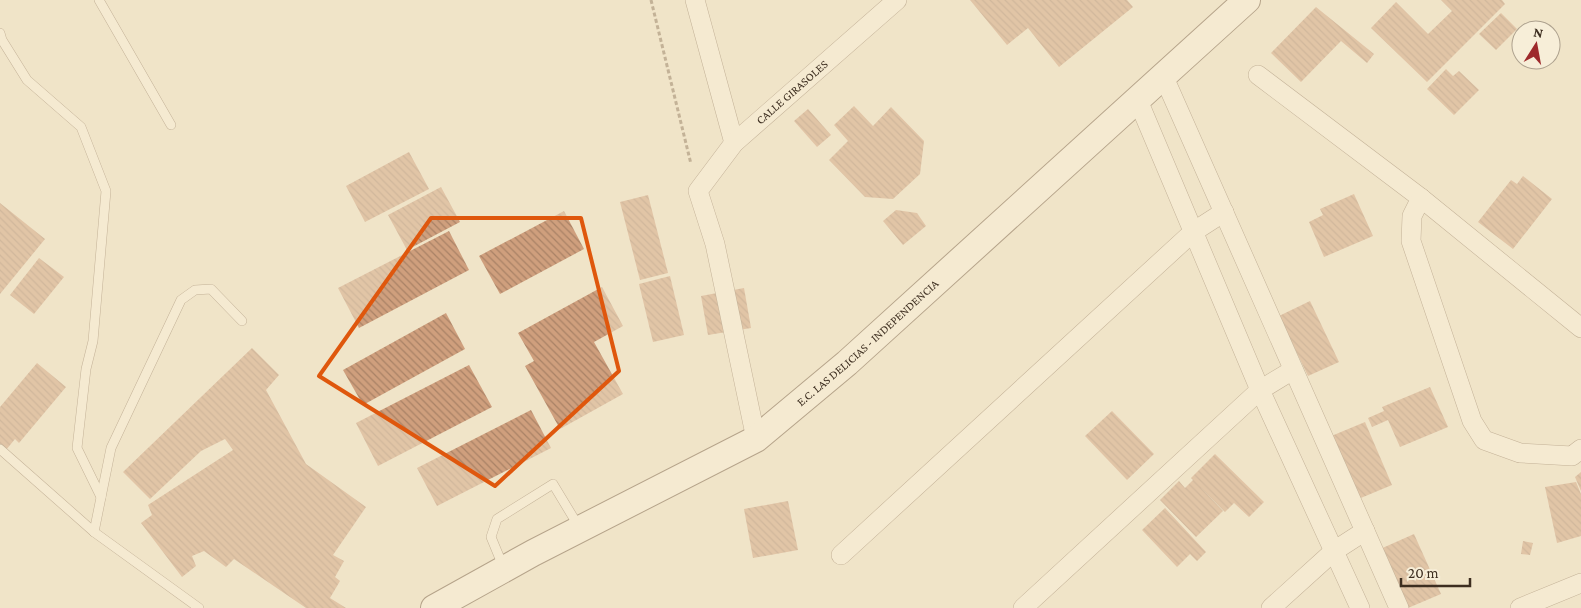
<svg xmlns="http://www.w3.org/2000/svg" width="1581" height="608" font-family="'Crimson Pro',serif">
  <defs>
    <pattern id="building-back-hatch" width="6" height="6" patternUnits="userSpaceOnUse" patternTransform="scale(1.25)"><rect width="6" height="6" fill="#cf9f7d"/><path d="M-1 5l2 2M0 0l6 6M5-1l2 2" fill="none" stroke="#a98266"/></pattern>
  </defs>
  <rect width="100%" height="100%" fill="#f0e4c8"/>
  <g fill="url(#building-back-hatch)">
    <path d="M 970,0 L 1127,0 L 1133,7 L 1059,67 L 1028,28 L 1007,45 Z"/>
    <path d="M 1441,0 L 1502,0 L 1505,4 L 1427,82 L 1371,28 L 1396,2 L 1428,34 L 1452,11 Z"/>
    <path d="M 1316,7 L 1374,54 L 1367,63 L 1341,41 L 1301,82 L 1271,53 Z"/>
    <path d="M 1501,13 L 1517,29 L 1496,50 L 1479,34 Z"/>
    <path d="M 1446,69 L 1453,76 L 1459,71 L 1479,90 L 1454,115 L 1427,89 Z"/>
    <path d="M 854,106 L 873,126 L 891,107 L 924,141 L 920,174 L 893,199 L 865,197 L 829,160 L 848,141 L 834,125 Z"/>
    <path d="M 808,109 L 831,135 L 817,147 L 794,121 Z"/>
    <path d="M 409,152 L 429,189 L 365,222 L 346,186 Z"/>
    <path d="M 1523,176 L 1552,199 L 1513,249 L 1478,222 L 1511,180 L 1517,184 Z"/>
    <path d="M 441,187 L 460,222 L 407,250 L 388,215 Z"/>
    <path d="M 1354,194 L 1373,236 L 1324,257 L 1309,222 L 1323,215 L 1320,209 Z"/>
    <path d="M 648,195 L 668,273 L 640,280 L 620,202 Z"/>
    <path d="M 0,203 L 45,239 L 0,294 Z"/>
    <path d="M 896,210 L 917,213 L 926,226 L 903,245 L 883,221 Z"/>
    <path d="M 564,211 L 584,249 L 500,294 L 479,256 Z"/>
    <path d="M 449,231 L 469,270 L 359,328 L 338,288 Z"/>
    <path d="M 39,258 L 64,277 L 34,314 L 10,295 Z"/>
    <path d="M 670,276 L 684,335 L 653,342 L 639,284 Z"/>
    <path d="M 602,287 L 623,326 L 594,342 L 623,394 L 560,429 L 525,366 L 534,361 L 518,333 Z"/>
    <path d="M 744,288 L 751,328 L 708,335 L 701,296 Z"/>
    <path d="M 1310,301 L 1339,362 L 1308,376 L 1279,316 Z"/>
    <path d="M 446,313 L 465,349 L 363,405 L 343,370 Z"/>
    <path d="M 252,348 L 279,375 L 266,390 L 306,464 L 366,507 L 333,555 L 344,561 L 335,577 L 340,581 L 330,598 L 346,608 L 306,608 L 234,559 L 226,567 L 204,551 L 192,556 L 196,566 L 182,577 L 141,523 L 152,515 L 148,505 L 233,450 L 225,439 L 201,451 L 150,499 L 123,472 Z"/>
    <path d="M 37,363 L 66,387 L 19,443 L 15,439 L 6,450 L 0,446 L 0,407 Z"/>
    <path d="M 469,365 L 492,407 L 378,466 L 356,423 Z"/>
    <path d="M 1430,387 L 1448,427 L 1400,447 L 1388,420 L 1372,427 L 1368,418 L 1384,411 L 1382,407 Z"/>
    <path d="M 531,410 L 551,448 L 437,506 L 417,468 Z"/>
    <path d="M 1112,411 L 1154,454 L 1127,480 L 1085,436 Z"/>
    <path d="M 1365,422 L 1392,485 L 1356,500 L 1329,437 Z"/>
    <path d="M 1215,454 L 1264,502 L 1249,517 L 1234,503 L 1225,512 L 1200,487 L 1223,511 L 1196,537 L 1160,500 L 1179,481 L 1185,488 L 1193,480 L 1191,478 Z"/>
    <path d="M 1581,472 L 1581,491 L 1575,477 Z"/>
    <path d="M 1576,482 L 1581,494 L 1581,536 L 1557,543 L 1545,487 Z"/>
    <path d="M 788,501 L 798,550 L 753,558 L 744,509 Z"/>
    <path d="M 1165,508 L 1206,552 L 1197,561 L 1190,554 L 1177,567 L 1142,530 Z"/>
    <path d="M 1414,534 L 1441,594 L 1408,608 L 1404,608 L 1378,550 Z"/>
    <path d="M 1523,541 L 1533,543 L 1530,555 L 1521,554 Z"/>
  </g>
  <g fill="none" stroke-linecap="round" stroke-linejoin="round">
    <g stroke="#8d765c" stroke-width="10">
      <g id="lane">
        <path d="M 99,0 L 171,125"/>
        <path d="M 0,33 L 2,40 L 27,80 L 81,127 L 106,191 L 93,341 L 86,369 L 77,448 L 101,497"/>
        <path d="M 0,449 L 94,532 L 199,608"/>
        <path d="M 94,532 L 111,448 L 181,300 L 195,290 L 211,289 L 242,321"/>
        <path d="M 503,566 L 491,537 L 497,519 L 553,484 L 579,527"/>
      </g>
    </g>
    <g stroke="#8d765c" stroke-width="20">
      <g id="street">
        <path d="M 695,0 L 734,143"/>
        <path d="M 1163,75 L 1399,608"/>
        <path d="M 1258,75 L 1421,198 L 1581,328"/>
        <path d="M 1137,98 L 1260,390 L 1360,608"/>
        <path d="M 1421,198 L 1412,216 L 1411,241 L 1472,421 L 1484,440 L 1520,453 L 1572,456 L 1581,449"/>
        <path id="s1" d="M 756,439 L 715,244 L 698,191 L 734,143 L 897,0"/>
        <path d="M 841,555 L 1193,232 L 1224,212"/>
        <path d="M 1023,608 L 1260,390 L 1293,370"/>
        <path d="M 1271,608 L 1334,551 L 1365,531"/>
        <path d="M 1520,608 L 1581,583"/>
      </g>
    </g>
    <g stroke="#6f573f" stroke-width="28">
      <g id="secondary">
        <path id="s2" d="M 434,608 L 533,553 L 756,439 L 847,363 L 1247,0"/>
      </g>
    </g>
    <path stroke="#8d765c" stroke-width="3" stroke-dasharray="4 2.5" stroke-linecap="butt" d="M 651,0 L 691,164"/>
    <use href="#lane" stroke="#faf1dc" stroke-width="9"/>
    <use href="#street" stroke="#faf1dc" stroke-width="19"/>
    <use href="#secondary" stroke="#faf1dc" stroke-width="26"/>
  </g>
  <path d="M0 0H1581V608H0ZM 431,218 L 581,218 L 619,371 L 495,486 L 319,376 Z" fill="#f0e4c8" fill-opacity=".55" fill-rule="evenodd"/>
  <path fill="none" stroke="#df570d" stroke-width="4" stroke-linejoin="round" d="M 431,218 L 581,218 L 619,371 L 495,486 L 319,376 Z"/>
  <g text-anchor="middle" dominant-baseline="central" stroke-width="5" stroke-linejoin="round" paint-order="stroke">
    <g font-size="12" fill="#3d2e20" stroke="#f7eed8">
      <text stroke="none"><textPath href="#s1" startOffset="392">CALLE GIRASOLES</textPath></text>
      <text stroke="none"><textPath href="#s2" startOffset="511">E.C. LAS DELICIAS - INDEPENDENCIA</textPath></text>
    </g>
  </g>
  <g transform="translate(1536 45) rotate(11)"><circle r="24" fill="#f7eed8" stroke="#ada18e"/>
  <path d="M0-4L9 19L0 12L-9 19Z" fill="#9e2a2b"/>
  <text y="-8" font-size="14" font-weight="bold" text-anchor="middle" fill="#3d2e20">N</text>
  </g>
  <path d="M1401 578v8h69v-8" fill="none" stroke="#3d2e20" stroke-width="2.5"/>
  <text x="1408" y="578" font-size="15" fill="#3d2e20" stroke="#f7eed8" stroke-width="4" paint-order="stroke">20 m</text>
</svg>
